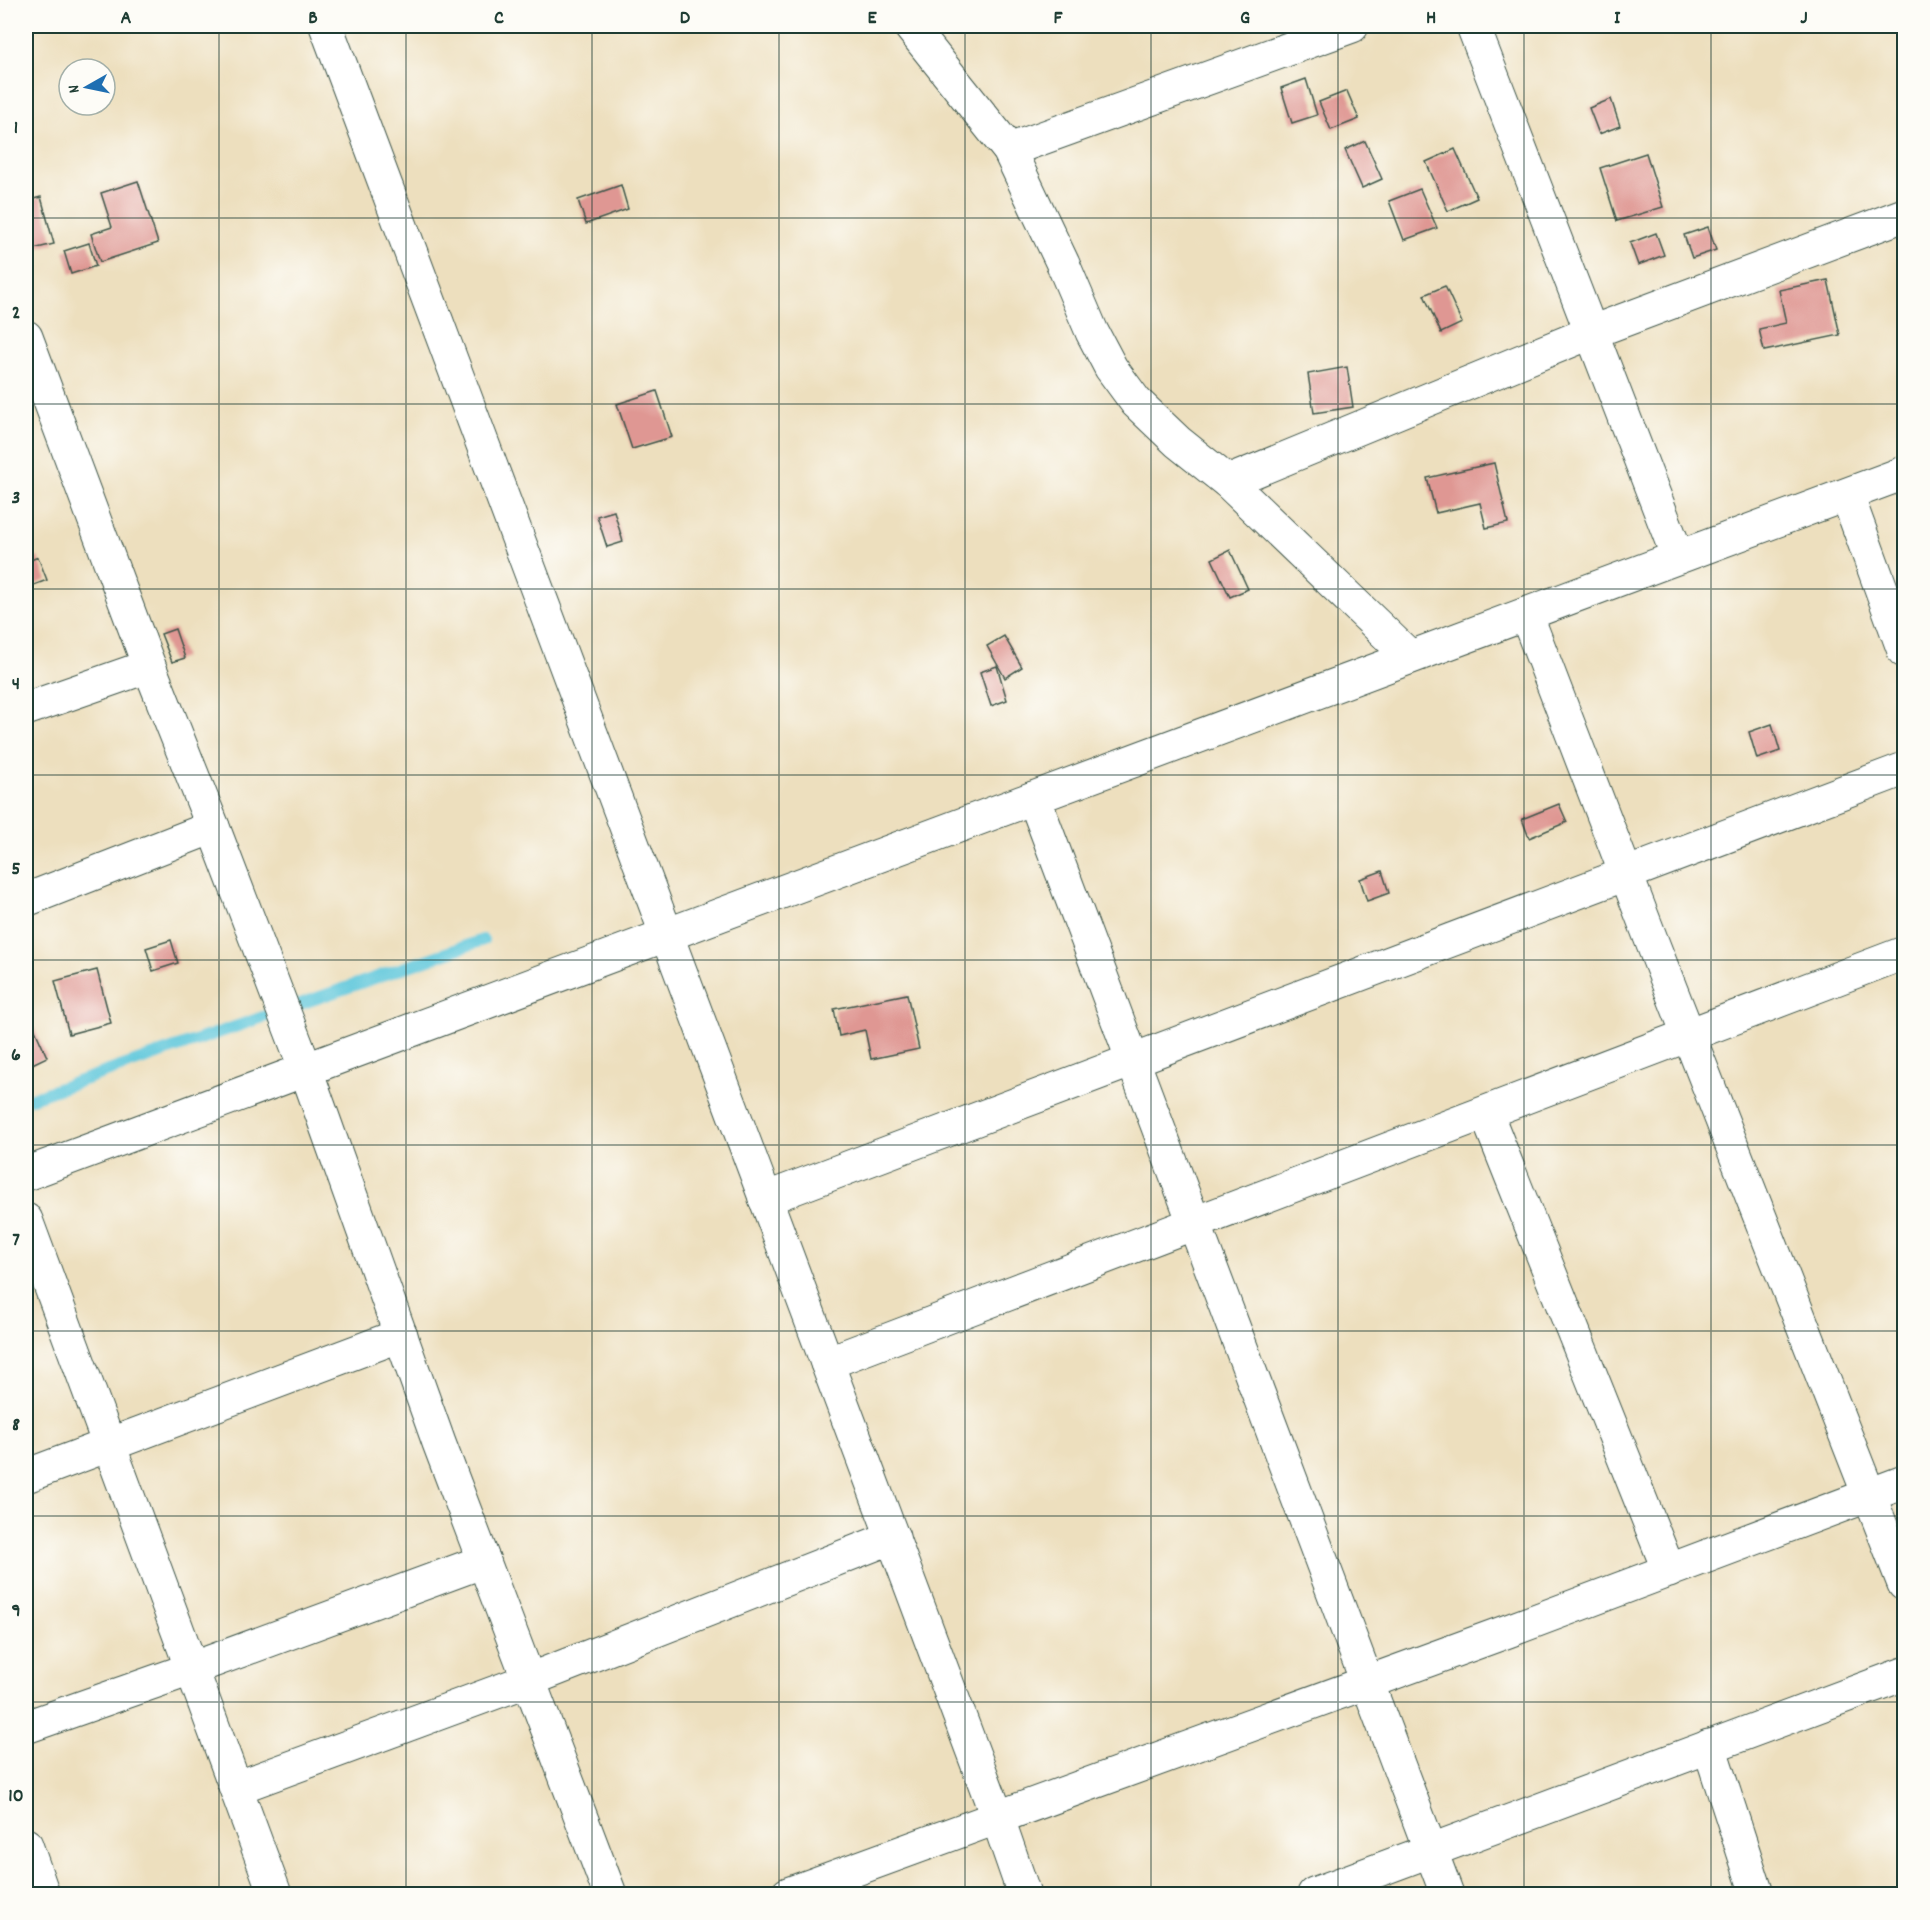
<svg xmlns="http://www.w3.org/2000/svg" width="1930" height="1920" font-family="Dekko,sans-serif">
  <rect width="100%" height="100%" fill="#fdfcf7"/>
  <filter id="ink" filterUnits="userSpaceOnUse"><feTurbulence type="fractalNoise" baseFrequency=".0167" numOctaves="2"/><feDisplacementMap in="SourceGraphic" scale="12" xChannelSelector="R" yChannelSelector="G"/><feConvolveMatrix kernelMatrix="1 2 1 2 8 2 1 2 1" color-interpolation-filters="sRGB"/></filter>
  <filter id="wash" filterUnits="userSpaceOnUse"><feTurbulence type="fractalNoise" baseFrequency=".008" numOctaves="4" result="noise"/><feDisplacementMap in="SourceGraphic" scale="24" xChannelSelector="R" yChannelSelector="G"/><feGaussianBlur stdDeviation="1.35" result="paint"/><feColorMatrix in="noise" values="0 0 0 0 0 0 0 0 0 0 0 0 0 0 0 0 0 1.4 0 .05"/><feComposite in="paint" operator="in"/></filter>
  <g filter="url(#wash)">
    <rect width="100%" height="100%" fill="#eddfbe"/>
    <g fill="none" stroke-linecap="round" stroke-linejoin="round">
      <path stroke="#5ec7db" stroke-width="12" d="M 26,1100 L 483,940"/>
    </g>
    <g id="blocks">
      <g fill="#df9793">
        <path d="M 1306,79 L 1317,115 L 1292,123 L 1281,88 Z"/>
        <path d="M 1347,91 L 1359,119 L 1331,130 L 1319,102 Z"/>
        <path d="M 1611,99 L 1620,126 L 1599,134 L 1589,108 Z"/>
        <path d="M 1365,141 L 1382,179 L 1362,188 L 1345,150 Z"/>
        <path d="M 1455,149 L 1477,198 L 1448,211 L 1426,162 Z"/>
        <path d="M 1646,153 L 1663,207 L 1617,221 L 1600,168 Z"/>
        <path d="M 138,181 L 158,243 L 100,262 L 91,234 L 112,227 L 101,193 Z"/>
        <path d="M 621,185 L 628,209 L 586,224 L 578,200 Z"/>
        <path d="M 1420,189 L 1437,228 L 1404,240 L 1389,201 Z"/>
        <path d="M 41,197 L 54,244 L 29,250 L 26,239 L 26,201 Z"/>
        <path d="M 1708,227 L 1716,250 L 1692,258 L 1684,235 Z"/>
        <path d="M 1656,233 L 1664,255 L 1638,265 L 1630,243 Z"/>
        <path d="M 89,243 L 96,266 L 71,274 L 64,251 Z"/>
        <path d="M 1828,280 L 1840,335 L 1764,351 L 1759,329 L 1786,323 L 1779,290 Z"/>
        <path d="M 1445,286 L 1462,323 L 1441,333 L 1424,295 Z"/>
        <path d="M 1347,367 L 1353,407 L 1314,413 L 1308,374 Z"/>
        <path d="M 657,391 L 672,437 L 632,449 L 617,404 Z"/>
        <path d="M 1494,463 L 1508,523 L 1486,528 L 1480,503 L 1436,513 L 1427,478 Z"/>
        <path d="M 614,511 L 623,542 L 607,547 L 597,516 Z"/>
        <path d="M 1230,550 L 1248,589 L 1230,597 L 1212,559 Z"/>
        <path d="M 38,557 L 47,580 L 26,588 L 26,562 Z"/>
        <path d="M 175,629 L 185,658 L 172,662 L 161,634 Z"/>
        <path d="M 1004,636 L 1022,667 L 1005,678 L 987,646 Z"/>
        <path d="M 997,666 L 1007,700 L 991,706 L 980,672 Z"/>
        <path d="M 1772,724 L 1780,751 L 1757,759 L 1749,732 Z"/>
        <path d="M 1559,804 L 1567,822 L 1529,838 L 1522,819 Z"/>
        <path d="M 1382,871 L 1389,893 L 1367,901 L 1360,879 Z"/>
        <path d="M 171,940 L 178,963 L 153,971 L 146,948 Z"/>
        <path d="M 97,970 L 111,1023 L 69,1034 L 55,981 Z"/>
        <path d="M 907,994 L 919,1049 L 871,1059 L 865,1030 L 839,1036 L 834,1009 Z"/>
        <path d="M 26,1010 L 47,1057 L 26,1067 Z"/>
      </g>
    </g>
  </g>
  <g filter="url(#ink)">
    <use href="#blocks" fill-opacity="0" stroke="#3e5549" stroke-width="1.5"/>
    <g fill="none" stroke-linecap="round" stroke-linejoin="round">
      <g stroke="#3e5549" stroke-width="35">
        <g id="minor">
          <path d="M 910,26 L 1009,150 L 1063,264 L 1092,332 L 1111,368 L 1136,402 L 1178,442 L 1228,482 L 1410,657"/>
          <path d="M 1473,26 L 1678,557"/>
          <path d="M 1009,150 L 1352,26"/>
          <path d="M 26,337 L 149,666 L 213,827 L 306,1070 L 439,1443 L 610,1894"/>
          <path d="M 1228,482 L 1592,332 L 1904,215"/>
          <path d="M 1847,495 L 1904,651"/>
          <path d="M 1526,614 L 1654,947 L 1904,1584"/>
          <path d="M 26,709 L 149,666"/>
          <path d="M 1034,798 L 1447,1894"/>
          <path d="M 26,900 L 213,827"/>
          <path d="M 1486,1113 L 1669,1571"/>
          <path d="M 765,1199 L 1904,769"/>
          <path d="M 26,1220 L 275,1894"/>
          <path d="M 827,1363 L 1904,953"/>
          <path d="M 26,1476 L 401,1335"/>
          <path d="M 26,1727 L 191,1669 L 484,1561"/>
          <path d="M 1709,1746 L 1757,1894"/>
          <path d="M 236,1788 L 529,1680 L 893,1537"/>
          <path d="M 26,1845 L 43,1894"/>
          <path d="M 788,1894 L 1508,1631 L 1904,1482"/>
          <path d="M 1314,1894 L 1904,1674"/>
        </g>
      </g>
      <g stroke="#3e5549" stroke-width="35">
        <g id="tertiary">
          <path d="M 326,26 L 998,1819 L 1024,1894"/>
          <path d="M 26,1174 L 1904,473"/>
        </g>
      </g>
      <use href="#minor" stroke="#fff" stroke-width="33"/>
      <use href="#tertiary" stroke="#fff" stroke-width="33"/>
    </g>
  </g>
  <path fill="none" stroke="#1f3d34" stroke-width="1.5" stroke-opacity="0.55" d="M 219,26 L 219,1894M 406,26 L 406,1894M 592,26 L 592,1894M 779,26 L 779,1894M 965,26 L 965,1894M 1151,26 L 1151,1894M 1338,26 L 1338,1894M 1524,26 L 1524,1894M 1711,26 L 1711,1894M 26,218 L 1904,218M 26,404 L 1904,404M 26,589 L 1904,589M 26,775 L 1904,775M 26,960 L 1904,960M 26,1145 L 1904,1145M 26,1331 L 1904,1331M 26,1516 L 1904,1516M 26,1702 L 1904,1702"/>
  <rect width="1930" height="1920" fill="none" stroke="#fdfcf7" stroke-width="66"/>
  <g transform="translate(87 87) rotate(261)"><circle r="28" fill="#fdfcf7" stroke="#a4b0a9" stroke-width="1.5"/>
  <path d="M0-4.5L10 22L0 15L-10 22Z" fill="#1f6fb2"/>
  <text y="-9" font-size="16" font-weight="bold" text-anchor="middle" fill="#1f3d34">N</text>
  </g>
  <rect x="33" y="33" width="1864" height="1854" fill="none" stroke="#1f3d34" stroke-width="2"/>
  <g font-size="20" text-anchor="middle" font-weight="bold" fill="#1f3d34">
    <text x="126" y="23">A</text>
    <text x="313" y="23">B</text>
    <text x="499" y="23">C</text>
    <text x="685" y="23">D</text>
    <text x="872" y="23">E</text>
    <text x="1058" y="23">F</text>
    <text x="1245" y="23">G</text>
    <text x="1431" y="23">H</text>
    <text x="1617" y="23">I</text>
    <text x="1804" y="23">J</text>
    <text x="16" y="133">1</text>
    <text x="16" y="318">2</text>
    <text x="16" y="503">3</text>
    <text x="16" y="689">4</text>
    <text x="16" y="874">5</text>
    <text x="16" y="1060">6</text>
    <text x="16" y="1245">7</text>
    <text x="16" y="1430">8</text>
    <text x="16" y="1616">9</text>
    <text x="16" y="1801">10</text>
  </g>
</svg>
